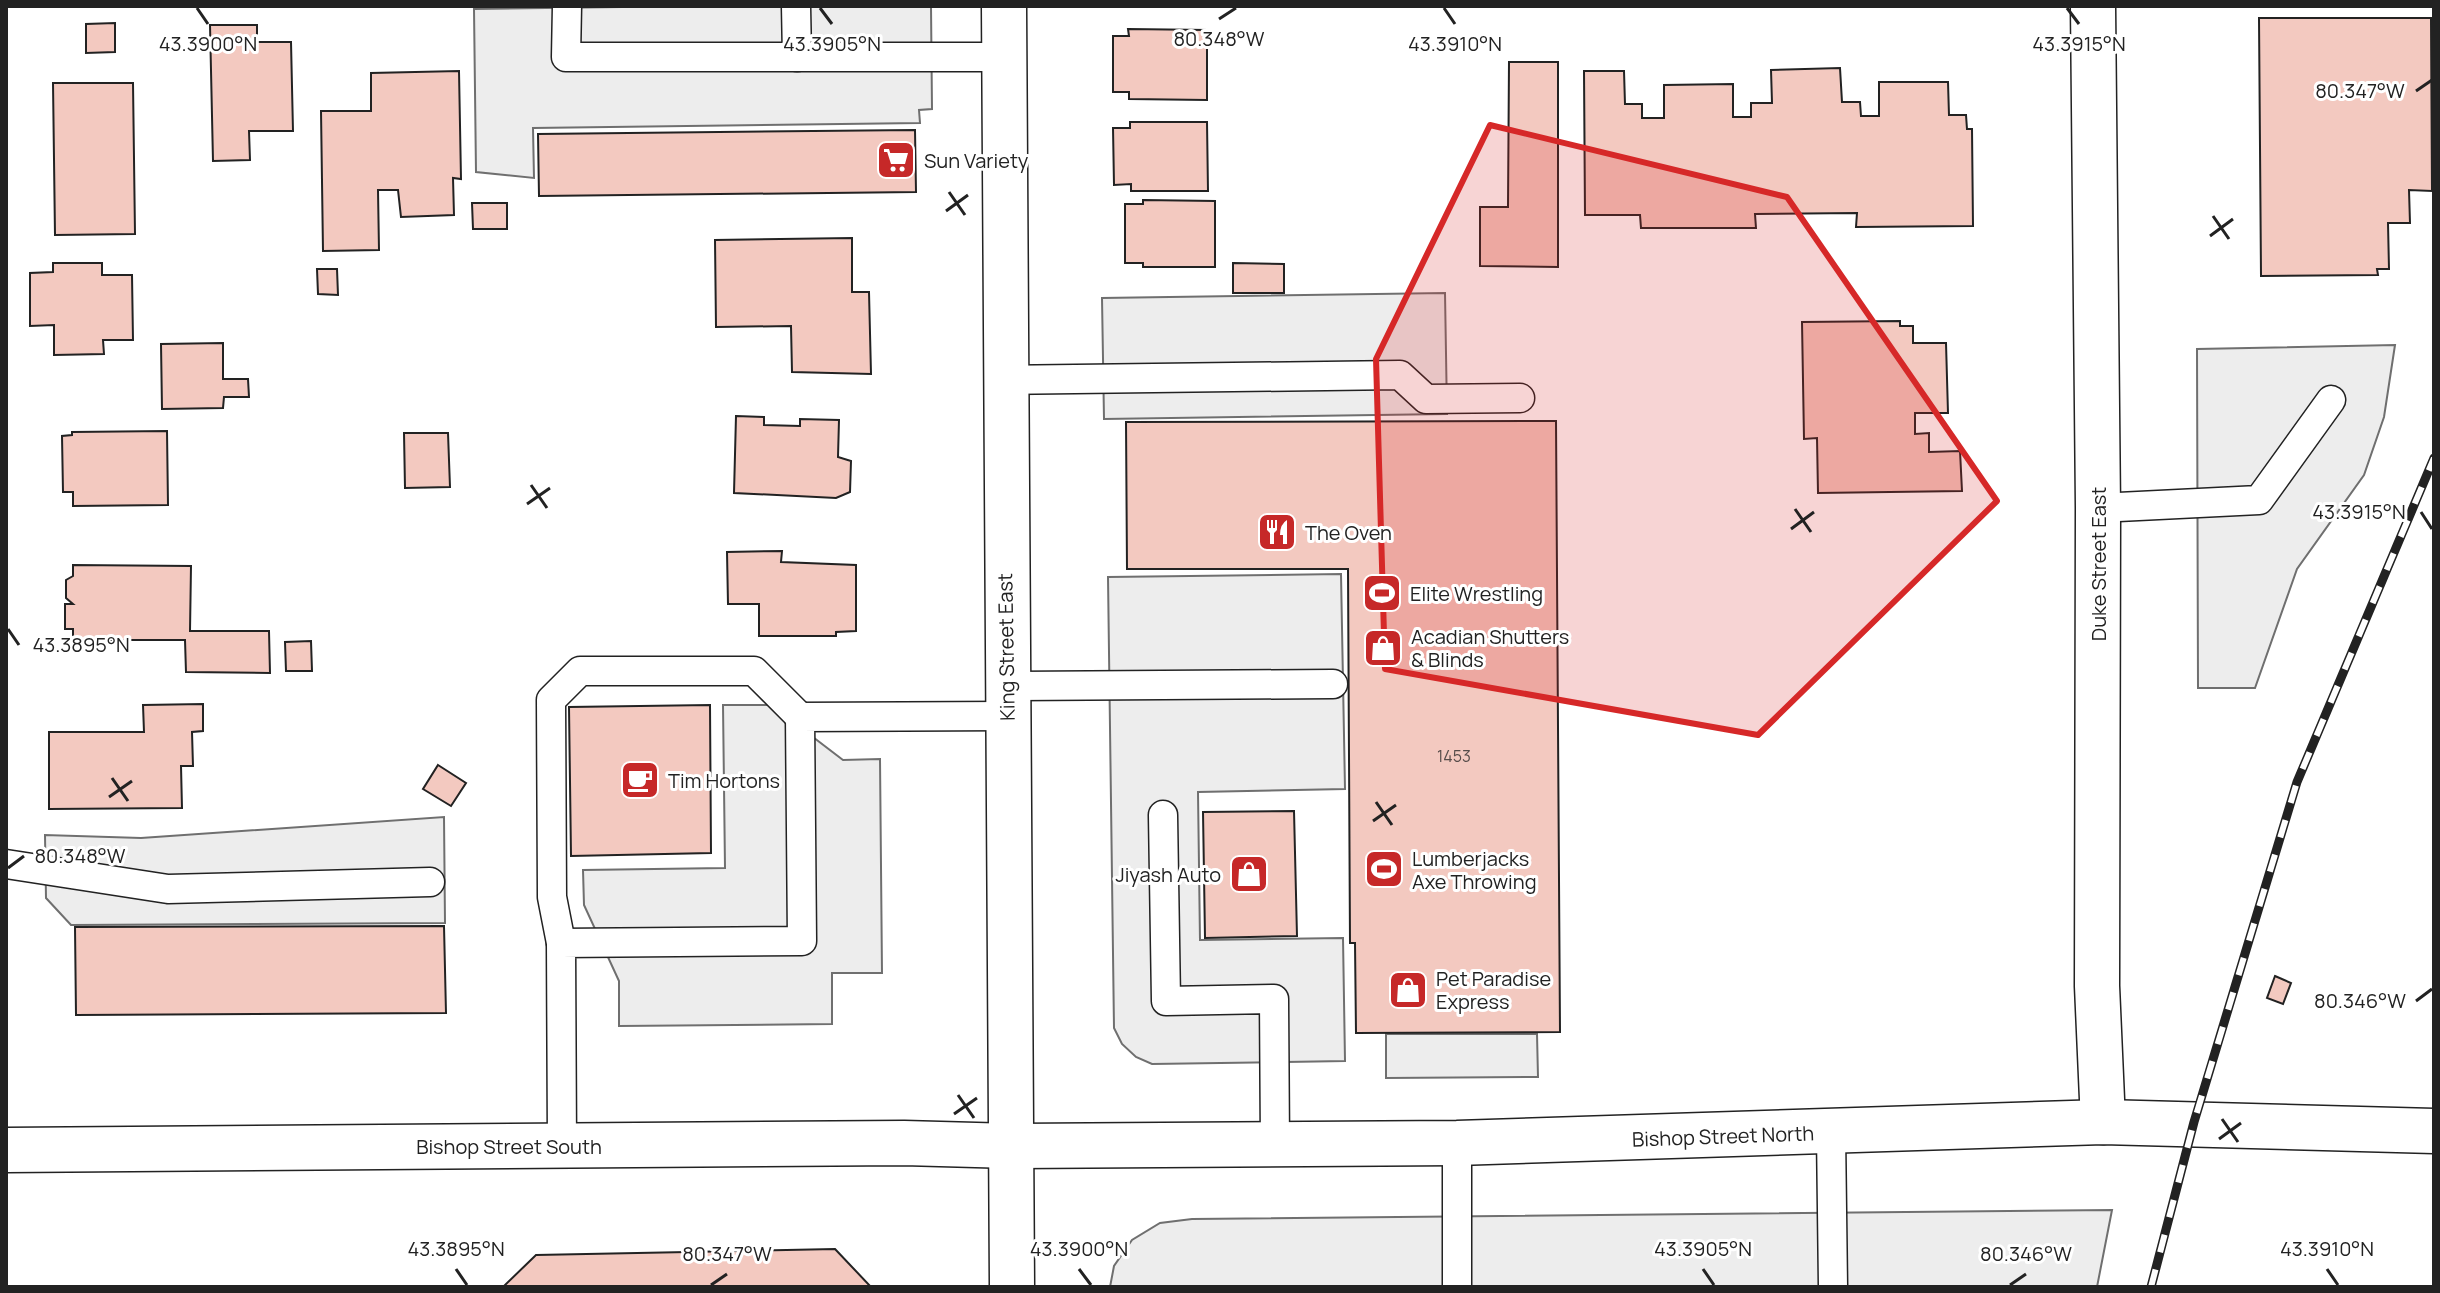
<svg xmlns="http://www.w3.org/2000/svg" width="2440" height="1293" font-family="Manrope,sans-serif">
  <rect width="100%" height="100%" fill="#fff"/>
  <g fill="#ededed" stroke="#6f6f6f" stroke-width="2">
    <path d="M 698,6 L 931,6 L 932,109 L 919,110 L 920,123 L 533,128 L 534,178 L 476,172 L 474,9 Z"/>
    <path d="M 1445,293 L 1447,414 L 1104,419 L 1102,298 Z"/>
    <path d="M 2395,345 L 2384,417 L 2364,475 L 2297,569 L 2255,688 L 2198,688 L 2197,349 Z"/>
    <path d="M 1341,574 L 1345,789 L 1198,792 L 1200,940 L 1343,938 L 1345,1061 L 1152,1064 L 1136,1057 L 1122,1044 L 1114,1028 L 1108,577 Z"/>
    <path d="M 723,705 L 771,705 L 843,760 L 880,759 L 882,973 L 832,973 L 832,1024 L 619,1026 L 619,981 L 584,905 L 583,870 L 725,868 Z"/>
    <path d="M 444,817 L 445,923 L 71,925 L 46,898 L 45,835 L 141,838 Z"/>
    <path d="M 1386,1034 L 1537,1034 L 1538,1077 L 1386,1078 Z"/>
    <path d="M 2112,1210 L 2097,1287 L 1110,1287 L 1114,1266 L 1132,1240 L 1160,1223 L 1192,1219 Z"/>
  </g>
  <g fill="#f3c9c0" stroke="#222" stroke-width="2">
    <path d="M 2259,18 L 2431,18 L 2432,191 L 2409,190 L 2410,223 L 2388,223 L 2389,269 L 2377,269 L 2378,275 L 2261,276 Z"/>
    <path d="M 115,23 L 115,52 L 86,53 L 86,24 Z"/>
    <path d="M 210,25 L 257,25 L 257,42 L 291,42 L 293,131 L 249,131 L 250,160 L 213,161 Z"/>
    <path d="M 1128,29 L 1207,30 L 1207,100 L 1129,99 L 1129,92 L 1113,92 L 1113,36 L 1129,36 Z"/>
    <path d="M 1509,62 L 1558,62 L 1558,267 L 1480,266 L 1480,207 L 1508,207 Z"/>
    <path d="M 1840,68 L 1842,102 L 1860,102 L 1861,116 L 1879,116 L 1879,82 L 1948,82 L 1949,115 L 1966,115 L 1967,129 L 1972,129 L 1973,226 L 1856,227 L 1857,213 L 1755,214 L 1756,228 L 1641,228 L 1640,215 L 1585,215 L 1584,71 L 1624,71 L 1625,104 L 1642,104 L 1642,118 L 1664,118 L 1664,85 L 1733,84 L 1733,117 L 1751,117 L 1751,103 L 1772,103 L 1771,70 Z"/>
    <path d="M 459,71 L 461,179 L 453,178 L 454,215 L 401,217 L 398,190 L 378,190 L 379,250 L 323,251 L 321,111 L 371,111 L 371,73 Z"/>
    <path d="M 53,83 L 133,83 L 135,234 L 55,235 Z"/>
    <path d="M 1130,122 L 1207,122 L 1208,191 L 1131,191 L 1131,184 L 1114,185 L 1113,128 L 1130,128 Z"/>
    <path d="M 915,130 L 916,192 L 539,196 L 538,134 Z"/>
    <path d="M 1143,200 L 1215,201 L 1215,267 L 1143,267 L 1143,263 L 1125,263 L 1125,204 L 1143,204 Z"/>
    <path d="M 472,203 L 507,203 L 507,229 L 473,229 Z"/>
    <path d="M 852,238 L 852,292 L 869,292 L 871,374 L 792,372 L 791,326 L 716,327 L 715,240 Z"/>
    <path d="M 53,263 L 102,263 L 102,275 L 132,275 L 133,340 L 103,340 L 104,354 L 54,355 L 54,325 L 30,326 L 30,273 L 53,272 Z"/>
    <path d="M 1233,263 L 1284,264 L 1284,293 L 1233,293 Z"/>
    <path d="M 317,269 L 337,269 L 338,295 L 318,294 Z"/>
    <path d="M 1900,321 L 1900,326 L 1913,326 L 1913,343 L 1946,343 L 1948,413 L 1915,413 L 1915,434 L 1929,433 L 1929,452 L 1960,451 L 1962,491 L 1818,493 L 1817,438 L 1804,439 L 1802,322 Z"/>
    <path d="M 223,343 L 223,379 L 248,379 L 249,397 L 224,397 L 223,408 L 162,409 L 161,344 Z"/>
    <path d="M 736,416 L 764,417 L 764,425 L 800,426 L 800,419 L 839,420 L 838,457 L 851,461 L 850,492 L 836,498 L 734,493 Z"/>
    <path d="M 1556,421 L 1560,1032 L 1356,1033 L 1355,943 L 1350,943 L 1348,569 L 1127,569 L 1126,422 Z"/>
    <path d="M 167,431 L 168,505 L 73,506 L 73,492 L 63,492 L 62,436 L 72,435 L 72,432 Z"/>
    <path d="M 404,433 L 448,433 L 450,487 L 405,488 Z"/>
    <path d="M 782,551 L 781,562 L 856,565 L 856,631 L 836,632 L 836,636 L 759,636 L 759,604 L 728,604 L 727,552 Z"/>
    <path d="M 73,565 L 191,566 L 190,631 L 269,631 L 270,673 L 186,672 L 185,640 L 73,640 L 73,629 L 65,629 L 65,604 L 73,604 L 66,598 L 66,580 L 73,576 Z"/>
    <path d="M 311,641 L 312,671 L 286,671 L 285,642 Z"/>
    <path d="M 203,704 L 203,731 L 192,732 L 193,766 L 181,766 L 182,808 L 49,809 L 49,732 L 144,732 L 143,705 Z"/>
    <path d="M 710,705 L 711,853 L 571,856 L 569,707 Z"/>
    <path d="M 438,765 L 466,783 L 451,806 L 423,789 Z"/>
    <path d="M 1294,811 L 1297,936 L 1205,938 L 1203,812 Z"/>
    <path d="M 444,926 L 446,1013 L 76,1015 L 75,927 Z"/>
    <path d="M 2275,976 L 2291,983 L 2283,1004 L 2267,998 Z"/>
    <path d="M 835,1249 L 871,1287 L 503,1287 L 536,1255 Z"/>
  </g>
  <g fill="none" stroke-linecap="round" stroke-linejoin="round">
    <g stroke="#222" stroke-width="31">
      <g id="lane">
        <path d="M 567,6 L 566,57 L 1004,57"/>
        <path d="M 796,6 L 797,57"/>
        <path d="M 1005,380 L 1400,375 L 1426,399 L 1520,398"/>
        <path d="M 2098,508 L 2259,500 L 2331,400"/>
        <path d="M 1007,686 L 1333,684"/>
        <path d="M 1163,815 L 1166,1001 L 1274,999 L 1275,1145"/>
        <path d="M 6,864 L 168,889 L 430,882"/>
        <path d="M 561,943 L 552,897 L 551,700 L 580,671 L 754,671 L 800,717"/>
        <path d="M 1831,1133 L 1833,1287"/>
        <path d="M 1457,1143 L 1457,1287"/>
        <path d="M 562,1146 L 561,943 L 802,941 L 800,717 L 1007,716"/>
      </g>
    </g>
    <g stroke="#222" stroke-width="47">
      <g id="street">
        <path d="M 2093,6 L 2098,508 L 2097,986 L 2103,1122"/>
        <path d="M 6,1150 L 904,1143 L 1012,1146"/>
      </g>
    </g>
    <g stroke="#222" stroke-width="47">
      <g id="secondary">
        <path d="M 1004,6 L 1012,1287"/>
        <path d="M 1012,1146 L 1457,1143 L 2103,1122 L 2434,1131"/>
      </g>
    </g>
    <use href="#lane" stroke="#fff" stroke-width="28"/>
    <use href="#street" stroke="#fff" stroke-width="44"/>
    <use href="#secondary" stroke="#fff" stroke-width="44"/>
    <g stroke="#222" stroke-width="9">
      <path id="rail" d="M 2151,1287 L 2194,1122 L 2297,782 L 2434,458"/>
    </g>
    <use href="#rail" stroke="#fff" stroke-width="6" stroke-dasharray="18" stroke-linecap="butt"/>
  </g>
  <path fill="#d62828" fill-opacity="0.2" stroke="#d62828" stroke-width="6" stroke-linejoin="round" d="M 1490,125 L 1787,197 L 1997,501 L 1758,735 L 1385,669 L 1376,359 Z"/>
  <path fill="none" stroke="#222" stroke-width="3" d="M 197,8 L 208,24M 820,8 L 832,24M 1444,8 L 1455,24M 2067,8 L 2079,24M 1219,19 L 1236,8M 2416,91 L 2432,80M 949,192 L 965,215M 946,211 L 968,195M 2213,216 L 2229,239M 2210,236 L 2233,219M 531,485 L 547,508M 527,504 L 550,488M 1795,509 L 1811,532M 2421,512 L 2432,529M 1791,529 L 1814,512M 8,629 L 19,645M 112,778 L 128,801M 109,797 L 132,781M 1376,802 L 1392,825M 1373,821 L 1396,805M 8,868 L 24,856M 2416,1001 L 2432,989M 958,1095 L 974,1118M 954,1114 L 977,1098M 2222,1119 L 2238,1142M 2219,1139 L 2241,1123M 456,1269 L 467,1285M 1079,1269 L 1091,1285M 1703,1269 L 1714,1285M 2327,1269 L 2338,1285M 711,1285 L 727,1274M 2010,1285 L 2026,1274"/>
  <defs>
    <g id="supermarket-square" transform="scale(2)"><rect x="-9" y="-9" width="18" height="18" rx="4" fill="#c62828" stroke="#fff"/><path d="M-6-5.5h2.5l.6 2H6L4.5 2H-2.5L-4.4-4H-6ZM-1.5 3.2a1.3 1.3 0 1 0 .1 0ZM3 3.2a1.3 1.3 0 1 0 .1 0Z" fill="#fff"/></g>
    <g id="restaurant-square" transform="scale(2)"><rect x="-9" y="-9" width="18" height="18" rx="4" fill="#c62828" stroke="#fff"/><path d="M-5-6h1v4h1v-4h1v4h1v-4h1v5L-1.5 .5V6h-2V.5L-5-1ZM5-6V6H3V1.5H1.5Q1.5-4 5-6Z" fill="#fff"/></g>
    <g id="stadium-square" transform="scale(2)"><rect x="-9" y="-9" width="18" height="18" rx="4" fill="#c62828" stroke="#fff"/><path d="M0-5a6.5 5 0 1 0 0 10a6.5 5 0 1 0 0-10ZM-3.5-1.8h7v3.6h-7Z" fill="#fff"/></g>
    <g id="shop-square" transform="scale(2)"><rect x="-9" y="-9" width="18" height="18" rx="4" fill="#c62828" stroke="#fff"/><path d="M-5-2.5h2.3a2.7 3.5 0 0 1 5.4 0H5L5.5 6h-11ZM-1.5-2.5h3a1.5 2.3 0 0 0-3 0Z" fill="#fff"/></g>
    <g id="cafe-square" transform="scale(2)"><rect x="-9" y="-9" width="18" height="18" rx="4" fill="#c62828" stroke="#fff"/><path d="M-5.5-4.5H6V0H3Q3 3.5 0 3.5H-2.5Q-5.5 3.5-5.5 0ZM3-3.2v2h1.7v-2ZM-6 4.5H4V6H-6Z" fill="#fff"/></g>
  </defs>
  <g fill-rule="evenodd">
    <use href="#supermarket-square" x="896" y="160"/>
    <use href="#restaurant-square" x="1277" y="532"/>
    <use href="#stadium-square" x="1382" y="593"/>
    <use href="#shop-square" x="1383" y="648"/>
    <use href="#cafe-square" x="640" y="780"/>
    <use href="#stadium-square" x="1384" y="869"/>
    <use href="#shop-square" x="1249" y="874"/>
    <use href="#shop-square" x="1408" y="990"/>
  </g>
  <g text-anchor="middle" dominant-baseline="central" stroke-width="6" stroke-linejoin="round" paint-order="stroke">
    <g font-size="16" fill="#564c4a">
      <text x="1454" y="756">1453</text>
    </g>
    <g font-size="20" fill="#222" stroke="#fff" text-anchor="start">
      <text x="924" y="160">Sun Variety</text>
      <text x="1305" y="532">The Oven</text>
      <text x="1410" y="593">Elite Wrestling</text>
      <text x="1411" y="636">Acadian Shutters<tspan x="1411" dy="23">&amp; Blinds</tspan></text>
      <text x="668" y="780">Tim Hortons</text>
      <text x="1412" y="858">Lumberjacks<tspan x="1412" dy="23">Axe Throwing</tspan></text>
      <text x="1221" y="874" text-anchor="end">Jiyash Auto</text>
      <text x="1436" y="978">Pet Paradise<tspan x="1436" dy="23">Express</tspan></text>
    </g>
    <g font-size="20" fill="#222" stroke="#fff">
      <text transform="translate(2098 564) rotate(-90)">Duke Street East</text>
      <text transform="translate(1006 647) rotate(-91)">King Street East</text>
      <text transform="translate(1723 1136) rotate(-2)">Bishop Street North</text>
      <text x="509" y="1146">Bishop Street South</text>
    </g>
  </g>
  <g font-size="20" text-anchor="middle" fill="#222" stroke="#fff" stroke-width="6" stroke-linejoin="round" paint-order="stroke">
    <text x="1219" y="46">80.348°W</text>
    <text x="208" y="51">43.3900°N</text>
    <text x="832" y="51">43.3905°N</text>
    <text x="1455" y="51">43.3910°N</text>
    <text x="2079" y="51">43.3915°N</text>
    <text x="2360" y="98">80.347°W</text>
    <text x="2359" y="519">43.3915°N</text>
    <text x="81" y="652">43.3895°N</text>
    <text x="80" y="863">80.348°W</text>
    <text x="2360" y="1008">80.346°W</text>
    <text x="456" y="1256">43.3895°N</text>
    <text x="1079" y="1256">43.3900°N</text>
    <text x="1703" y="1256">43.3905°N</text>
    <text x="2327" y="1256">43.3910°N</text>
    <text x="727" y="1261">80.347°W</text>
    <text x="2026" y="1261">80.346°W</text>
  </g>
  <rect width="2440" height="1293" fill="none" stroke="#222222" stroke-width="16"/>
</svg>
